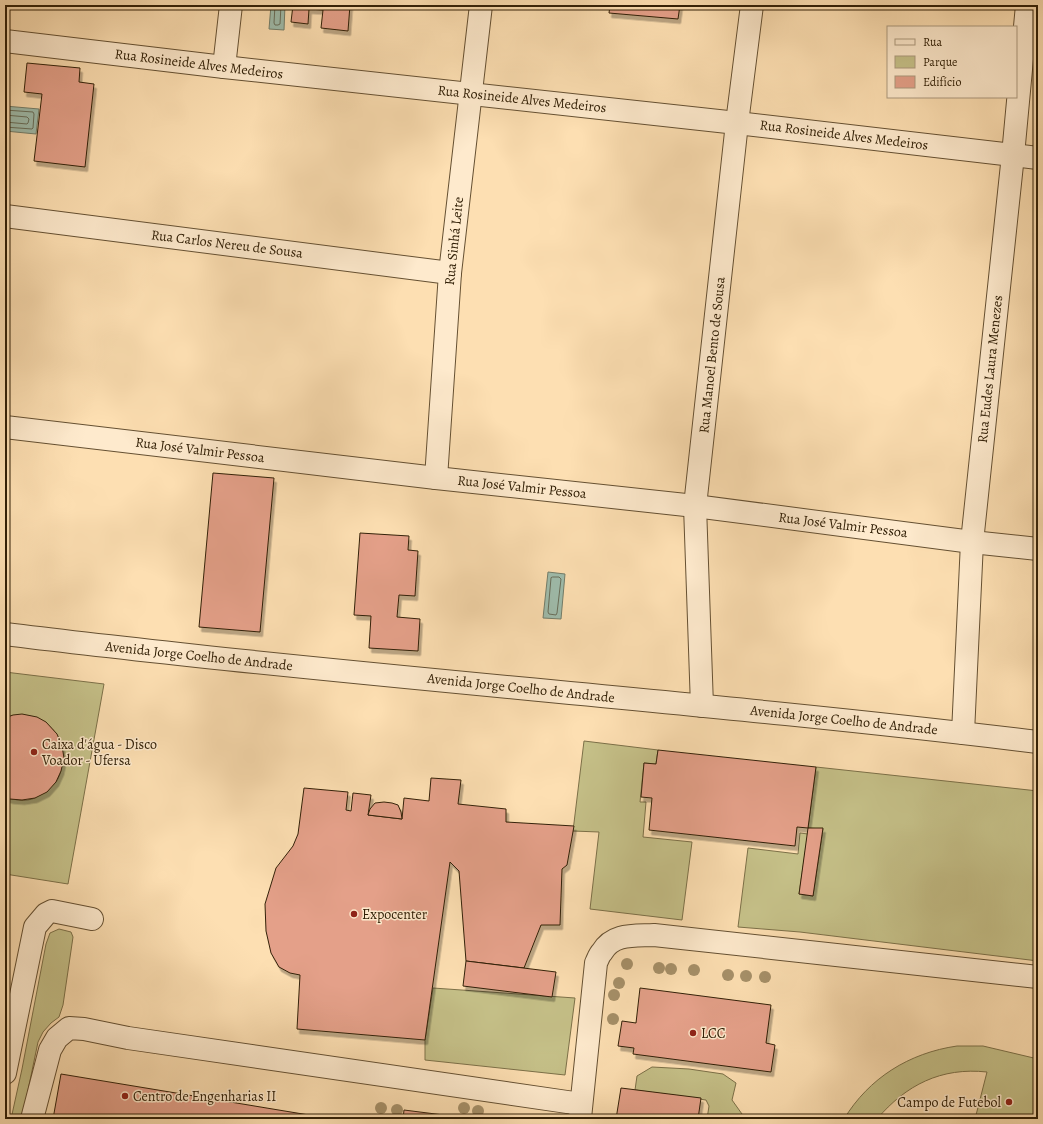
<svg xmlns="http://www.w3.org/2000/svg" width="1043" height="1124" font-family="Alegreya,serif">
  <defs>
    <filter id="shadow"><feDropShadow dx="2.5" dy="4.5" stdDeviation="0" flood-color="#0004"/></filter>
  </defs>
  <rect width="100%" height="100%" fill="#fddfb2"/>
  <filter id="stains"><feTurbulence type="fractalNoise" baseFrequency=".005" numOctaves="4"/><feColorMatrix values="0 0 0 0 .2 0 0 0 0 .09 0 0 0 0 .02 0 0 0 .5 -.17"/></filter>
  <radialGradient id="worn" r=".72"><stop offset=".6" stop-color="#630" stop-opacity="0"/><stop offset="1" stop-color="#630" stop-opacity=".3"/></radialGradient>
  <g fill="#c5c088" stroke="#7c7048">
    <path d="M 5,672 L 104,684 L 68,884 L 5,874 L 5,797 C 14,800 26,802 35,798 C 38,796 40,794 43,792 C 47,789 52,786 55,783 C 59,779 61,771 62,766 C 69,732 37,706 5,718 Z"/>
    <path d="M 584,741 L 658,750 L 656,764 L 644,763 L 640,802 L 646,802 L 643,837 L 692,842 L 682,920 L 590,909 L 599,832 L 573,831 Z"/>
    <path d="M 816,767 L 1038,791 L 1038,961 L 800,932 L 738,927 L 748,848 L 798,854 L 800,833 L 808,834 L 799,894 L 813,896 L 823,829 L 808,828 Z"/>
    <path d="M 59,929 L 71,932 L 73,937 L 63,1005 L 59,1017 L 51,1023 L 43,1032 L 38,1042 L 22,1119 L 11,1119 L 22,1069 L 46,944 L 50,933 Z"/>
    <path d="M 433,988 L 575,998 L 565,1075 L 425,1060 L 425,1040 Z"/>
    <path d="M 957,1046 L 983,1046 L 1038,1059 L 1038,1119 L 975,1119 L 987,1072 C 941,1067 906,1085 877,1119 L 844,1119 C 869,1078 909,1053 957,1046 Z"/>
    <path d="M 652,1067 L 689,1069 L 723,1074 L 736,1083 L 732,1100 L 742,1114 L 743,1119 L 707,1119 L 709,1106 L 706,1100 L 635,1090 L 637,1076 Z"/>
  </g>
  <g fill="#9fbdad" stroke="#737e6b">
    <path d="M 271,5 L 285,5 L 284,30 L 269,29 Z"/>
    <path d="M 5,106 L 39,109 L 36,134 L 5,131 Z"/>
    <path d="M 548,572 L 565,574 L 561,619 L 543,618 Z"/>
  </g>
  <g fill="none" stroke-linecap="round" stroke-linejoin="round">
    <g stroke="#686e5a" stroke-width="1">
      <path d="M 275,5 L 274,23 L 275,25 L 278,25 L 280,24 L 281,5"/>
      <path d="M 5,110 L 33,112 L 34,114 L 33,128 L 32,129 L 5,127"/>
      <path d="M 5,115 L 27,117 L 29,119 L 28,123 L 27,124 L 5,122"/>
      <path d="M 553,577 L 559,577 L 561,579 L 557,613 L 556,615 L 549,614 L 548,612 L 551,578 Z"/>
    </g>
  </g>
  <g fill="#e4a089" stroke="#322007" filter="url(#shadow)">
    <path d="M 293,5 L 350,5 L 348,31 L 321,28 L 323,10 L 309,9 L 308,24 L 291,22 Z"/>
    <path d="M 610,5 L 680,5 L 678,19 L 609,13 Z"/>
    <path d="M 27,63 L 80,68 L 79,82 L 94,84 L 85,167 L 34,161 L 42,94 L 24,92 Z"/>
    <path d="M 213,473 L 274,478 L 260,632 L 199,627 Z"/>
    <path d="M 360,533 L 409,536 L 408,550 L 418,551 L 415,596 L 399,595 L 397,617 L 420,619 L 418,651 L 369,648 L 371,616 L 354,615 Z"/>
    <path d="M 22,714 L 37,717 L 46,722 L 57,734 L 62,746 L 64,758 L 61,771 L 56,782 L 47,792 L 35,798 L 22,800 L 10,799 L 5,797 L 5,718 L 13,715 Z"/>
    <path d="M 658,750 L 816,767 L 808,828 L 797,827 L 795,846 L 649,830 L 652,798 L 641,797 L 644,763 L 656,764 Z"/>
    <path d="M 431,778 L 461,780 L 458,804 L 506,809 L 506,822 L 574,826 L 567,865 L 562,869 L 560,925 L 541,925 L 524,968 L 466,961 L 459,871 L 450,862 L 425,1040 L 297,1029 L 300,975 L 290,973 L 279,967 L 271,953 L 266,931 L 265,904 L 276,868 L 293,846 L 298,834 L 304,788 L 348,792 L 346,810 L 351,811 L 353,793 L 371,795 L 368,815 L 402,819 L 404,798 L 429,801 Z"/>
    <path d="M 384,802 L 392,803 L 398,805 L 401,812 L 402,819 L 368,815 L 370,809 L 375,803 Z"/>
    <path d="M 808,828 L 823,828 L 813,896 L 799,894 Z"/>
    <path d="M 466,961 L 556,972 L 552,997 L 463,986 Z"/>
    <path d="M 640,988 L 771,1005 L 766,1043 L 775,1045 L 771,1072 L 633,1054 L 634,1048 L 618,1046 L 622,1021 L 636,1023 Z"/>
    <path d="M 61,1074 L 327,1118 L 53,1119 Z"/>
    <path d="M 621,1088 L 701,1098 L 698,1119 L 616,1119 Z"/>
    <path d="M 404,1110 L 475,1119 L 403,1119 Z"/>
  </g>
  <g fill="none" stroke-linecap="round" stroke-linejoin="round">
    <g stroke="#655032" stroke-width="24">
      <g id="minor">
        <path d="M 5,41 L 224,67 L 737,123 L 1038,158"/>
        <path d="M 224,67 L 231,5"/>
        <path d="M 5,216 L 450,273"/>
        <path d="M 5,427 L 436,478 L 695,506 L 972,542 L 1038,549"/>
        <path d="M 436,478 L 450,273 L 481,5"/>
        <path d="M 5,634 C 69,642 133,649 197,656 C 477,686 758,708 1038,742"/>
        <path d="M 702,706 L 695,506 L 737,123 L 752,5"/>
        <path d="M 963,733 L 972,542 L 1013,155 L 1027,5"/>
        <path d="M 5,1073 L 35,927 L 46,914 L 52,911 L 92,919"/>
        <path d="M 580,1118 L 596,963 C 598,959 599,955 602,952 C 613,933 634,936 654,935 L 1038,977"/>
        <path d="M 32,1119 L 50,1050 L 57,1038 L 69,1028 L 84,1029 L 128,1038 L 581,1104"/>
      </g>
    </g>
    <use href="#minor" stroke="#feeacd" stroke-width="22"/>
  </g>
  <g fill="#a69069">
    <circle cx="627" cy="964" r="6"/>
    <circle cx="659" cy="968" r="6"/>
    <circle cx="671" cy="969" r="6"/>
    <circle cx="694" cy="970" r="6"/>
    <circle cx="728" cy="975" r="6"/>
    <circle cx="746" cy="976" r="6"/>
    <circle cx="765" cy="977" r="6"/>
    <circle cx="619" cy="983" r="6"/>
    <circle cx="614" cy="995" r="6"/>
    <circle cx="613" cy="1019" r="6"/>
    <circle cx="381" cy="1108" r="6"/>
    <circle cx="464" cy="1108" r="6"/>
    <circle cx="397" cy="1110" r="6"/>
    <circle cx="478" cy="1111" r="6"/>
  </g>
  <g fill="#8f2418" stroke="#feeacd" stroke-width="1.5">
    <circle cx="34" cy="752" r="4"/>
    <circle cx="354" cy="914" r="4"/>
    <circle cx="693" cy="1033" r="4"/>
    <circle cx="125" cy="1096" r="4"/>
    <circle cx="1009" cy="1102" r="4"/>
  </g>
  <g text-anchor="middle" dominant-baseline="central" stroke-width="3" stroke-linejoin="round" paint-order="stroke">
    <g font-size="14" fill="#322007" stroke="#feeacd">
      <text transform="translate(199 64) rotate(7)">Rua Rosineide Alves Medeiros</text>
      <text transform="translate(522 99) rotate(6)">Rua Rosineide Alves Medeiros</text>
      <text transform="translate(844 135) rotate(7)">Rua Rosineide Alves Medeiros</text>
      <text transform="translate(454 241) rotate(-84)">Rua Sinhá Leite</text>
      <text transform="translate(227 244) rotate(7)">Rua Carlos Nereu de Sousa</text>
      <text transform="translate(712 355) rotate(-84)">Rua Manoel Bento de Sousa</text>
      <text transform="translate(990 369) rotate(-84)">Rua Eudes Laura Menezes</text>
      <text transform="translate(200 450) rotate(7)">Rua José Valmir Pessoa</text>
      <text transform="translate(522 487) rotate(6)">Rua José Valmir Pessoa</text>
      <text transform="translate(843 525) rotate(7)">Rua José Valmir Pessoa</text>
      <text transform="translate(199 656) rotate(6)">Avenida Jorge Coelho de Andrade</text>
      <text transform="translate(521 688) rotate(6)">Avenida Jorge Coelho de Andrade</text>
      <text transform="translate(844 720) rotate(6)">Avenida Jorge Coelho de Andrade</text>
    </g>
    <g font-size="14" fill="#322007" stroke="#feeacd" text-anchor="start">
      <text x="42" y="744">Caixa d'água - Disco<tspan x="42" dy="16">Voador - Ufersa</tspan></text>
      <text x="362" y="914">Expocenter</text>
      <text x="701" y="1033">LCC</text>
      <text x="133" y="1096">Centro de Engenharias II</text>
      <text x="1001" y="1102" text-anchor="end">Campo de Futebol</text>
    </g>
  </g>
  <rect width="1043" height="1124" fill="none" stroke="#fddfb2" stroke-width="20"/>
  <rect x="6" y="6" width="1031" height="1112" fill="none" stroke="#322007" stroke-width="2"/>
  <rect x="10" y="10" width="1023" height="1104" fill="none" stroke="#322007"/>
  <rect x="887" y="26" width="130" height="72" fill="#feeacd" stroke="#ac997e"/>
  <rect x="895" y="39" width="20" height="6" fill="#feeacd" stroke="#ac997e"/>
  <text x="923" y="46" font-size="12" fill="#322007">Rua</text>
  <rect x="895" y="56" width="20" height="12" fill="#c5c088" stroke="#ac997e"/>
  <text x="923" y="66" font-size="12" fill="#322007">Parque</text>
  <rect x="895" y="76" width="20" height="12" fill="#e4a089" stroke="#ac997e"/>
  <text x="923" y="86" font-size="12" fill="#322007">Edifício</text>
  <rect width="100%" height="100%" filter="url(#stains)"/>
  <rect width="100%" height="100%" fill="url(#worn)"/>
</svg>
